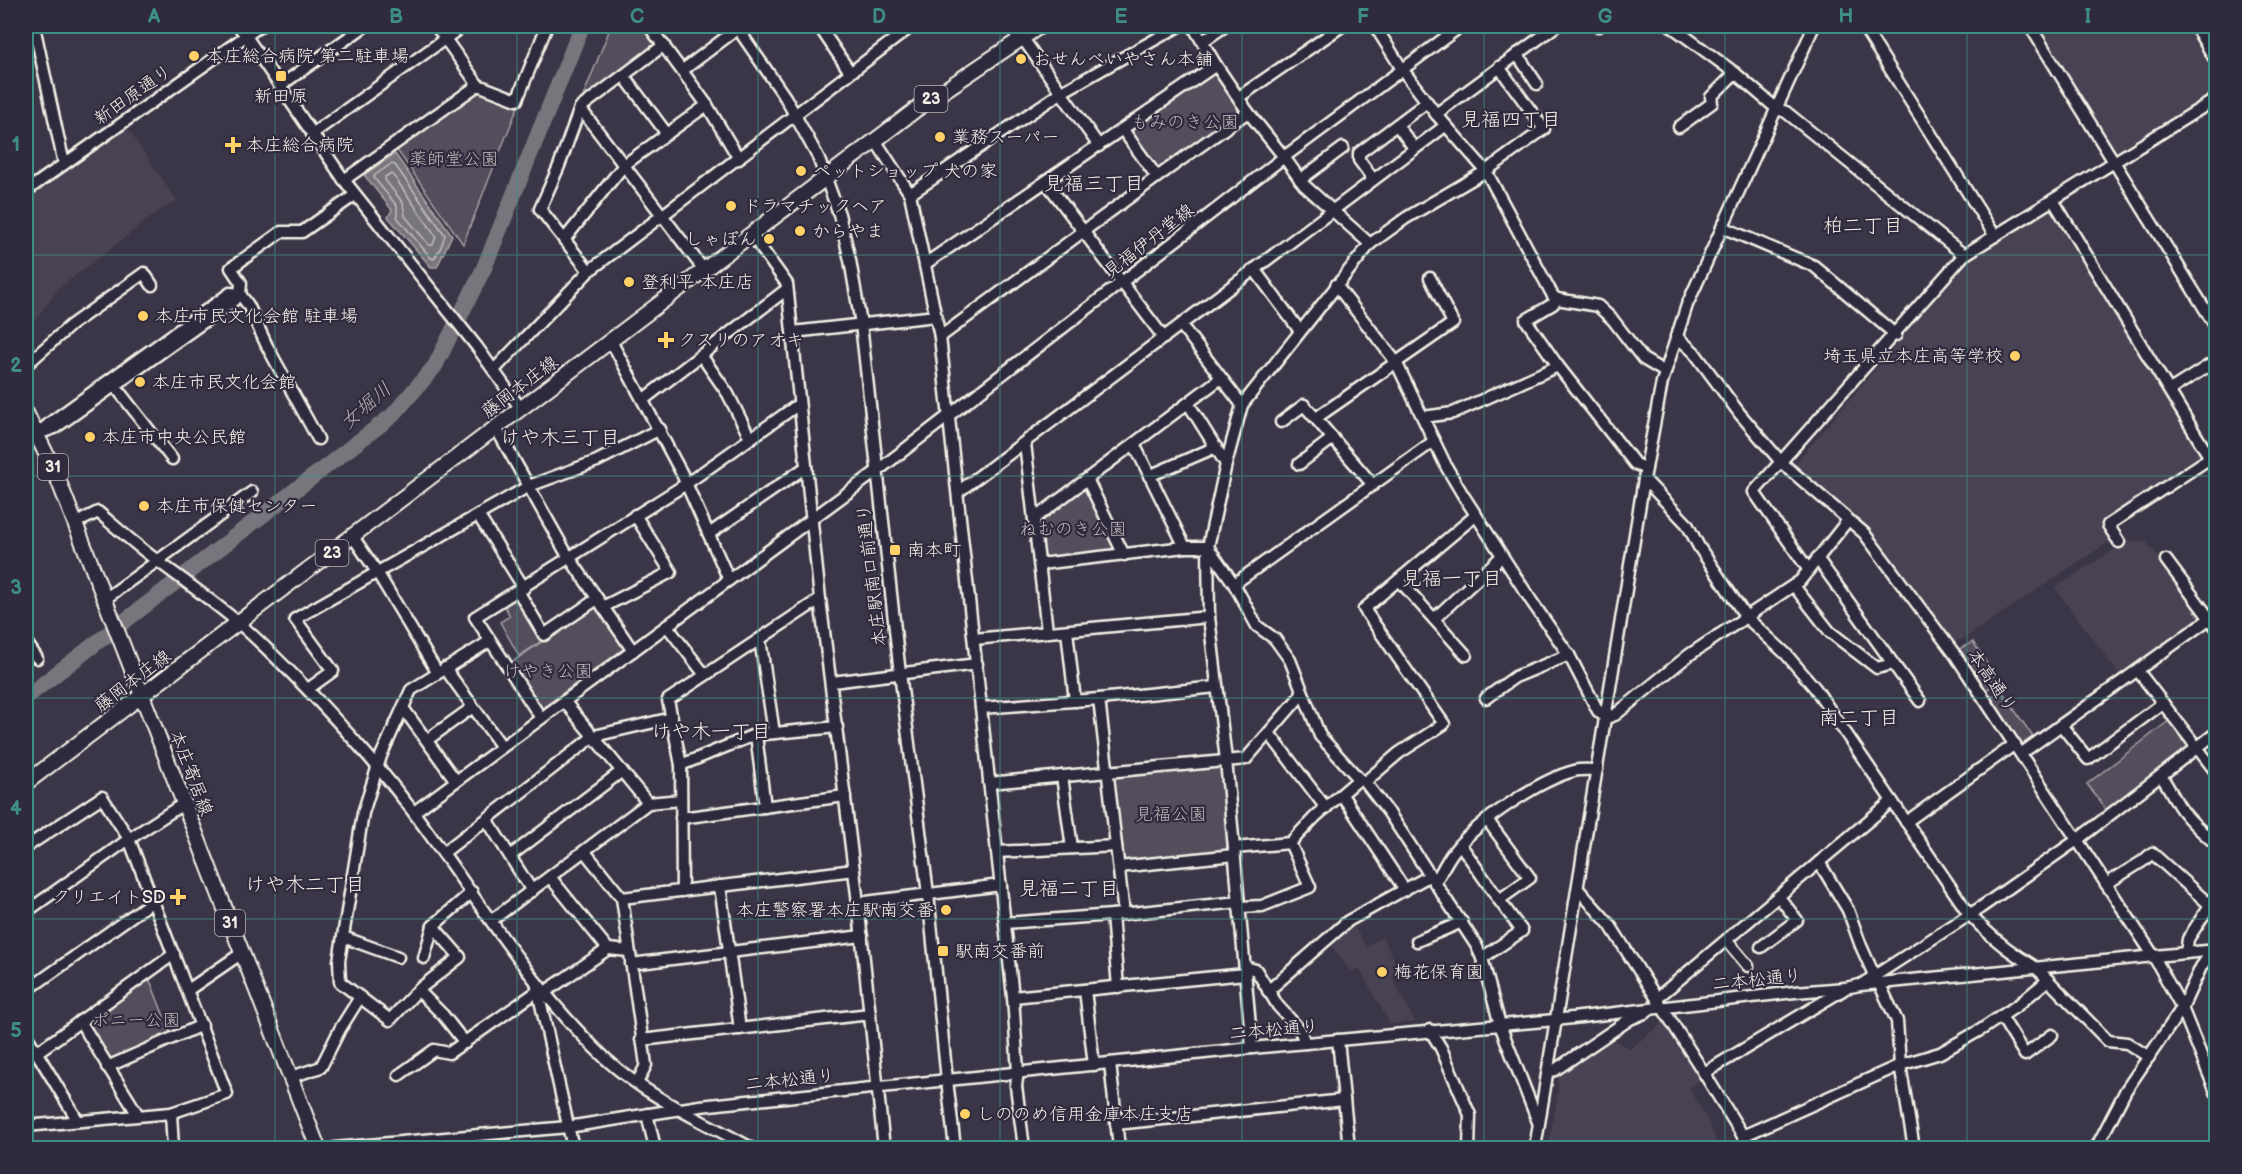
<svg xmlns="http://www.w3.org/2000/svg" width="2242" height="1174" font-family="'Balsamiq Sans','Klee One',sans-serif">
  <rect width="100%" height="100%" fill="#3b3647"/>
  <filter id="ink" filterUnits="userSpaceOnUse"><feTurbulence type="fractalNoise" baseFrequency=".0167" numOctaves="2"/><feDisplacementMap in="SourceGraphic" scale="12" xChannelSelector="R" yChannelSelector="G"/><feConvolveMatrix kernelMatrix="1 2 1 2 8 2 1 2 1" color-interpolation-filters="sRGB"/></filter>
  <g filter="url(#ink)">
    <g fill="#484352">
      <path d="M 2032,26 L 2189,26 L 2216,69 L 2216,94 L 2114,158 Z"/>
      <path d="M 126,126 L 177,201 L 162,209 L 59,288 L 26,333 L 26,198 Z"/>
      <path d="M 2050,209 L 2054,210 L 2204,458 L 2104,525 L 2113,539 L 1965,638 L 1952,643 L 1868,529 L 1794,465 L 1970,258 Z"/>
      <path d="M 2126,542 L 2146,542 L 2205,618 L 2122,678 L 2055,588 Z"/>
      <path d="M 1351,923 L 1367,947 L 1382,937 L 1401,972 L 1392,978 L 1415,1022 L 1390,1024 L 1359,968 L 1351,972 L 1327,940 Z"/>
      <path d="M 1666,1020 L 1702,1078 L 1689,1087 L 1712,1129 L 1718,1148 L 1548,1148 L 1558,1094 L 1558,1073 L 1609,1037 L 1630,1049 Z"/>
    </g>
    <g fill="#534e5c" stroke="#a4a0a2" stroke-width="1.5">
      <path d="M 611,26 L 643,26 L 656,42 L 655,49 L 580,104 Z"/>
      <path d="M 1211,73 L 1216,74 L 1243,109 L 1160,171 L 1156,170 L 1129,131 Z"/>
      <path d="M 481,90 L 519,104 L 463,244 L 397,150 Z"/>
      <path d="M 1084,488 L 1087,489 L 1117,552 L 1044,558 L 1041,555 L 1038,522 Z"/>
      <path d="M 519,597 L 543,640 L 519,656 L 500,622 L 510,616 L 504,605 Z"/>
      <path d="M 594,607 L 599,607 L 624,645 L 623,649 L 542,708 L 537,708 L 509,664 Z"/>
      <path d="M 1973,642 L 1995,676 L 1992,679 L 1996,685 L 1985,690 L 1957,650 Z"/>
      <path d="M 2001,690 L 2033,737 L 2021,745 L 1990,698 Z"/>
      <path d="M 2170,720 L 2190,746 L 2108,813 L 2087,784 Z"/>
      <path d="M 1226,760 L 1234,855 L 1119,867 L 1108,772 Z"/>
      <path d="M 149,978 L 171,1034 L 113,1061 L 108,1060 L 86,1023 Z"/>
    </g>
    <path fill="#78747b" stroke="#aaa6a7" stroke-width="1.5" d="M 395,154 L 452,235 L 437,267 L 431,267 L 388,217 L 392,210 L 364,175 Z"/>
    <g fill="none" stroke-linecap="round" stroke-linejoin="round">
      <g stroke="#c2bfbc" stroke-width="1.5">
        <path d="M 391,164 L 395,165 L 445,235 L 441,247 L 434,259 L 431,258 L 397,217 L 397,206 L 374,178 L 375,175 Z"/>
        <path d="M 390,174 L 393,175 L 436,236 L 433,245 L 429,245 L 405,216 L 403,203 L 385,180 L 385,177 Z"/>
      </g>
      <path stroke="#78747b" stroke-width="16" d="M 26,697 L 393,415 L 435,366 L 484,268 L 582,26"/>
      <g stroke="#f4f1e8" stroke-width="15">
        <g id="minor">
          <path d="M 34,26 L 64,164"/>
          <path d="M 239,26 L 344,180 L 477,347 L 521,409"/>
          <path d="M 649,26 L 707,105 L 739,159"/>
          <path d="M 736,26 L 785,97 L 818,157 L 839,214 L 850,260 L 861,324 L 899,665 L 928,894 L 947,1080 L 955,1148"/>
          <path d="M 819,26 L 850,72"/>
          <path d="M 1014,26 L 1099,146"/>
          <path d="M 1193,26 L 1216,65 L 1248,112 L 1284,157 L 1304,185 L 1370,244"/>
          <path d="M 1375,26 L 1402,69 L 1436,114 L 1486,171 L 1553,296 L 1557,299 L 1598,306 L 1613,320 L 1643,359 L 1665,372"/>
          <path d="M 1598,26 L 1599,26"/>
          <path d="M 1671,26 L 1735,73 L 1777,109 L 1786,112 L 1964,255"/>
          <path d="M 1863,26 L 1995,236"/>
          <path d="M 2030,26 L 2216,327"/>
          <path d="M 2195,26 L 2216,61"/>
          <path d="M 1203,41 L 1225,26"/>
          <path d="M 1517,54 L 1537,84"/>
          <path d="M 683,70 L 741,26"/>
          <path d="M 624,76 L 667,134"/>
          <path d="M 281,85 L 365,26"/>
          <path d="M 478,85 L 517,100 L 547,26"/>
          <path d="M 1239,97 L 1342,26"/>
          <path d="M 580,108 L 704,270"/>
          <path d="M 1436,114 L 1556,26"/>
          <path d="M 1397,125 L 1414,148"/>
          <path d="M 1679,127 L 1712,103 L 1711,97 L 1735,73"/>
          <path d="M 1123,130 L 1157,177"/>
          <path d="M 312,134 L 463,26"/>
          <path d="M 875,140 L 910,194 L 940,337 L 1013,997 L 1018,1072 L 1016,1086 L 1024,1148"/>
          <path d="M 1373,179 L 1359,160 L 1359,153 L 1427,102"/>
          <path d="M 344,180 L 478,85 L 436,26"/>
          <path d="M 1300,180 L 1343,148"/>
          <path d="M 1046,182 L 1164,338"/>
          <path d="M 26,191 L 260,26"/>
          <path d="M 910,194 L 1062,92 L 1179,26"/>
          <path d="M 2053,200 L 2210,458 L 2216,454"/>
          <path d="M 1722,227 L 1814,266 L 1896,335"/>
          <path d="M 751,234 L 787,284 L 820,599 L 858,903 L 884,1148"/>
          <path d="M 564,240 L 624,165 L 707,105"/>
          <path d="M 925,264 L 1216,65"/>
          <path d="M 1254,269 L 1300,331"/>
          <path d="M 589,271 L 540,209 L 559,166 L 580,108 L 664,45"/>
          <path d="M 1336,285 L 1396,362 L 1447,468 L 1463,495 L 1532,602 L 1569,655 L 1598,711 L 1606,718 L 1615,715 L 1689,655 L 1800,581 L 1848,520"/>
          <path d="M 1557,299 L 1553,304 L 1526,320 L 1558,366"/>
          <path d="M 1181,325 L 1242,405"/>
          <path d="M 793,332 L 936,316"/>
          <path d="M 1676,336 L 1694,352 L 1740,414 L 1782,463 L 1864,533 L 1956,656 L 2153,955 L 2182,1008 L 2216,1092"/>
          <path d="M 940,337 L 1157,177 L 1248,112"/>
          <path d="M 611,341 L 682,474 L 729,580"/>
          <path d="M 701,355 L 728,394 L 750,438"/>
          <path d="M 26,365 L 71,325 L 144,273 L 152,285"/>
          <path d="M 494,370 L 589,271 L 912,26"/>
          <path d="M 111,381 L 172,459"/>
          <path d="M 2170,390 L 2216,361"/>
          <path d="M 644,399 L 787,289"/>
          <path d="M 1188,403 L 1226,464"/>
          <path d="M 1423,417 L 1453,413 L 1558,366 L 1635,464 L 1646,469"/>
          <path d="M 1316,418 L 1453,323 L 1430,278"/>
          <path d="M 1281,422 L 1304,405 L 1373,485"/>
          <path d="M 496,428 L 565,551 L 633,651"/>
          <path d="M 43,432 L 55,428 L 232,302 L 240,294"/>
          <path d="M 318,439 L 267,346 L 248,305 L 240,294 L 241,283 L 231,268 L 281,232 L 302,232 L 355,195"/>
          <path d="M 26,443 L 51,422 L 230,293 L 240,294"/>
          <path d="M 1025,443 L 1047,631"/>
          <path d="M 1134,444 L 1185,547"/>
          <path d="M 1299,464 L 1333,438"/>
          <path d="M 1149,476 L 1216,447"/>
          <path d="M 1087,479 L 1124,555"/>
          <path d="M 1644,479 L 1687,524 L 1699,547 L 1746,617 L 1786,654 L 1815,688 L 1969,914 C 1984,930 2001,945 2019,957 C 2031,964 2039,969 2048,980 L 2018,1005 L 1982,1029 L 1940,1053 L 1900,1065 L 1743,1136"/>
          <path d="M 958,492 L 1445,126"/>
          <path d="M 478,515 L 524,588"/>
          <path d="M 84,519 L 98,512 C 118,529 138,547 159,562 C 186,582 214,602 240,624 C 286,665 328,710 369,757 C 453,853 512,971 606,1059 C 647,1097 703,1121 751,1148"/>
          <path d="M 1034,519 L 1221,378"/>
          <path d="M 709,534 L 806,467"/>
          <path d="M 353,537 L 377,572 L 437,672"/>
          <path d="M 2119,542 L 2108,525 L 2210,458"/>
          <path d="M 1208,547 L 1234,584 L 1257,626 L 1275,639 L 1290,660 L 1320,736 L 1359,779 L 1365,782 L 1389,813 L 1476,945 L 1482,958 L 1500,1025 L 1538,1122"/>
          <path d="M 1817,558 L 1920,701"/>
          <path d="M 2166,560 L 2216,627"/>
          <path d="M 1040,564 L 1185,547 L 1208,547"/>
          <path d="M 1808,569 L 1754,492 L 1964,255 L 2216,99"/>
          <path d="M 1399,580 L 1466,655"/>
          <path d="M 1234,584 L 1434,441"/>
          <path d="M 1794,586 L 1830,632 L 1877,668 L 1893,664"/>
          <path d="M 518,591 L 544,635 L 597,599"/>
          <path d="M 105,599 L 252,492"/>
          <path d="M 603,607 L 671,572 L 635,515"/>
          <path d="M 1434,619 L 1502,556"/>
          <path d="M 667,626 L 705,675"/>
          <path d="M 1067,631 L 1075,701"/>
          <path d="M 760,639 L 774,733"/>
          <path d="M 974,639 L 1209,617"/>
          <path d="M 26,642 L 37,658"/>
          <path d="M 445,668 L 502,747"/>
          <path d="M 2138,671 L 2216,772"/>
          <path d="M 832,682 L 977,664"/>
          <path d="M 308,689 L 333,671 L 295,619 L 529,486 L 597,461 L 660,429"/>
          <path d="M 1486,698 L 1515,677 L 1569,655"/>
          <path d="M 1099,699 L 1124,914"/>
          <path d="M 564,701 L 648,803"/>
          <path d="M 403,708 L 456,781"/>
          <path d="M 981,708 L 1099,699 L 1216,687"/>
          <path d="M 541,718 L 475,617 L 686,484 L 799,404"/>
          <path d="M 2061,725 L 2088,759 L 2163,703"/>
          <path d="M 1269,733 L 1326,808"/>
          <path d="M 756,735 L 765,807"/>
          <path d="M 427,740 L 473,707"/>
          <path d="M 2022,753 L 2216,614"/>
          <path d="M 681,765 L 754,735 L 837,727"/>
          <path d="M 1062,776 L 1072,848"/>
          <path d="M 2161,776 C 2168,786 2173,796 2179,806 C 2188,820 2203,833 2216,844"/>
          <path d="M 1365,782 L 1399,753 L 1444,724 L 1364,609 L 1476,515"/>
          <path d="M 989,783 L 1246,759 L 1303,693"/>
          <path d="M 1342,795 L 1405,890"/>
          <path d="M 414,812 L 877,471 L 1284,157 L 1461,26"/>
          <path d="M 681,818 L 845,796"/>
          <path d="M 487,820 L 532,891"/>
          <path d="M 1906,822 L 2015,744"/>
          <path d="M 1460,844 L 1499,900"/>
          <path d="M 26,847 L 102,797 L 129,839 L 227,1094 L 171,1113 L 26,1126"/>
          <path d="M 1234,848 L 1290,843 L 1316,816 L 1359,779"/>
          <path d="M 585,852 L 622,898 L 646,1065 L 637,1083"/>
          <path d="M 997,852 L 1116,846"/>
          <path d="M 443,853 L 594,736 L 672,718"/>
          <path d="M 510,856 L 622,771"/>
          <path d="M 1819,862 L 1848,910 L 1861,946 L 1874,975"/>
          <path d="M 1119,867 L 1234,855"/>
          <path d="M 550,877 L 608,949"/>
          <path d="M 1435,883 C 1441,873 1446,861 1454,851 C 1476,823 1539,780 1574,771 C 1581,769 1589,770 1597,770"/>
          <path d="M 2106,884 L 2143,861 L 2152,853 L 2210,905 L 2188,939 L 2186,953"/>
          <path d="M 720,886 L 740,1029"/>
          <path d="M 1578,889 L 1610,925 L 1704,1073 L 1743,1136 L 1747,1148"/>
          <path d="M 682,891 L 681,765 L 668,700 L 820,599"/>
          <path d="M 472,892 L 433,926 L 460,957 L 418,990 L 390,1020 L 340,982 L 339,961 L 363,813 L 381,756 L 411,690 L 490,641"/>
          <path d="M 622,898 L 854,870"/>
          <path d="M 858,903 L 1001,885"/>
          <path d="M 1239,907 L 1262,906 L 1310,887 L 1290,843"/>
          <path d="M 26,912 L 129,839 L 183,804"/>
          <path d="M 1112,915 L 1118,987"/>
          <path d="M 492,920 L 648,803 L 681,800"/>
          <path d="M 1005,923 L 1112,915 L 1239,902"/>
          <path d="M 343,937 L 398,957"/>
          <path d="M 1417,941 L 1462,922"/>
          <path d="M 1727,941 L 1748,966"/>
          <path d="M 1761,947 L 1797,920 L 1779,897"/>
          <path d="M 424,958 L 433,926"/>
          <path d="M 1482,958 L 1522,931 L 1499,900 L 1530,878 L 1488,821"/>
          <path d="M 631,964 L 862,936"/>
          <path d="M 1245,967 L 1256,970 L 1278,1006 L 1300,1030 L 1305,1043"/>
          <path d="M 2048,980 L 2108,1041 L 2127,1043 L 2149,1057"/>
          <path d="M 536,982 L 573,1148"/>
          <path d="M 1879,983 L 1897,1021 L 1900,1065 L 1914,1148"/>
          <path d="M 1862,984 L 1980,908 L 2077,840 L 2216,733"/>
          <path d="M 188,990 L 242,953"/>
          <path d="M 418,990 L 443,1015 L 465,1043"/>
          <path d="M 1085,990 L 1094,1065"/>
          <path d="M 26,991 L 153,901"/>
          <path d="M 1268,991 L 1348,921 L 1429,876"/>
          <path d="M 545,992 L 608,949 L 629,951"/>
          <path d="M 1013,997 L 1245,974"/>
          <path d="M 1657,998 L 1892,801"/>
          <path d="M 2001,1016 L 2025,1055 L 2052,1035"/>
          <path d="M 80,1021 L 138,1115"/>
          <path d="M 1430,1030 L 1441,1048 L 1470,1115 L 1469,1148"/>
          <path d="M 26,1035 L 78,1121"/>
          <path d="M 641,1040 L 870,1014"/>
          <path d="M 1338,1040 L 1349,1148"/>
          <path d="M 1252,1048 L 1226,760 L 1209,617 L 1208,547 L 1226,464 L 1242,405 L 1370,244 L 1406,218 L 1486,171 L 1544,129 L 1499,67"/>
          <path d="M 36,1053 L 174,954"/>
          <path d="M 1110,1063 L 1119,1148"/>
          <path d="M 107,1067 L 202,1025"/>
          <path d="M 1548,1072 L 1555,1070 L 1630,1019 L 1647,1012"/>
          <path d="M 1704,1073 L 1843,990"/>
          <path d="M 399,1075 L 434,1050 L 449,1053 L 538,991"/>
          <path d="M 291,1077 L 321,1067 L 340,1029 L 360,997"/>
          <path d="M 171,1113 L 173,1148"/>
          <path d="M 647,1114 L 655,1148"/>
          <path d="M 1116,1124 L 1344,1100"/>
          <path d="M 335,1148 L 568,1127 L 700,1106 L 1252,1048 L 1555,1020 L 1795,992 L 1845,988 L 1860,985 L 2216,950"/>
          <path d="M 1535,1148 L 1644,479 L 1662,382 L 1687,305 L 1814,26"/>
          <path d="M 2096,1148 L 2126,1090 L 2182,1008 L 2201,967 L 2215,947"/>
        </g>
      </g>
      <g stroke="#f4f1e8" stroke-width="18">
        <g id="major">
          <path d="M 26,413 L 56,474 L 318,1148"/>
          <path d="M 26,783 L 918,108 L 1040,26"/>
        </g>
      </g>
      <use href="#minor" stroke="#2f2a3d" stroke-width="10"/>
      <use href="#major" stroke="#2f2a3d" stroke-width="14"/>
    </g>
  </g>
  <path fill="none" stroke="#3d8f86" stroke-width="1.5" stroke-opacity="0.55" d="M 275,26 L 275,1148M 517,26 L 517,1148M 758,26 L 758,1148M 1000,26 L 1000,1148M 1242,26 L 1242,1148M 1484,26 L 1484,1148M 1725,26 L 1725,1148M 1967,26 L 1967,1148M 26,255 L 2216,255M 26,476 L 2216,476M 26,698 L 2216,698M 26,919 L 2216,919"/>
  <g fill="#ffd166" stroke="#2f2a3d" stroke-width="2">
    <circle cx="194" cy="56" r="6"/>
    <circle cx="1021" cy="59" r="6"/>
    <rect x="275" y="70" width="12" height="12" rx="3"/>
    <circle cx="940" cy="137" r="6"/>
    <path d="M230 136h6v6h6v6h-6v6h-6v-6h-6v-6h6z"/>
    <circle cx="801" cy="171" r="6"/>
    <circle cx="731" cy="206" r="6"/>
    <circle cx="800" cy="231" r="6"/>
    <circle cx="769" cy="239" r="6"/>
    <circle cx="629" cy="282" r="6"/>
    <circle cx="143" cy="316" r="6"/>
    <path d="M663 331h6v6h6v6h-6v6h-6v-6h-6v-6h6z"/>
    <circle cx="2015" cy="356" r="6"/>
    <circle cx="140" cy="382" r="6"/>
    <circle cx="90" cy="437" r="6"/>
    <circle cx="144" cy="506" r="6"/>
    <rect x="889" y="544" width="12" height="12" rx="3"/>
    <path d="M175 888h6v6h6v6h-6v6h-6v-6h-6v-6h6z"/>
    <circle cx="946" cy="910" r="6"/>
    <rect x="937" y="945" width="12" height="12" rx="3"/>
    <circle cx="1382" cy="972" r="6"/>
    <circle cx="965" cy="1114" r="6"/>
  </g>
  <g text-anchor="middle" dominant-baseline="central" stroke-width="4.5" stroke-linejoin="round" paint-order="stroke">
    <g fill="#2f2a3d" stroke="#b9b5b5" stroke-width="1.5">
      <rect x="914.5" y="86" width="33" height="26" rx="4.5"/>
      <rect x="38" y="454" width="30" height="26" rx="4.5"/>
      <rect x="315.5" y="540" width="33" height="26" rx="4.5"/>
      <rect x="215" y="910" width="30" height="26" rx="4.5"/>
    </g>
    <g font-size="16" font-weight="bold" fill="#f4f1e8">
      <text x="931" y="99">23</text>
      <text x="53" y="467">31</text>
      <text x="332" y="553">23</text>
      <text x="230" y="923">31</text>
    </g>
    <g font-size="18" fill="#f4f1e8" stroke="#2f2a3d" text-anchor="start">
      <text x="206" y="56">本庄総合病院 第二駐車場</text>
      <text x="1033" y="59">おせんべいやさん本舗</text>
      <text x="281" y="96" text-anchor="middle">新田原</text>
      <text x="952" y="137">業務スーパー</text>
      <text x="246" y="145">本庄総合病院</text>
      <text x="813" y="171">ペットショップ 犬の家</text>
      <text x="743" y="206">ドラマチックヘア</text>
      <text x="812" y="231">からやま</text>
      <text x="757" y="239" text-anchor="end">しゃぼん</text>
      <text x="641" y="282">登利平 本庄店</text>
      <text x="155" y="316">本庄市民文化会館 駐車場</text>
      <text x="678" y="340">クスリのアオキ</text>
      <text x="2003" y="356" text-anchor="end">埼玉県立本庄高等学校</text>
      <text x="152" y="382">本庄市民文化会館</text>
      <text x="102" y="437">本庄市中央公民館</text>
      <text x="156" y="506">本庄市保健センター</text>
      <text x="907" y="550">南本町</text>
      <text x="166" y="897" text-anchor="end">クリエイトSD</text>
      <text x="934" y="910" text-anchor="end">本庄警察署本庄駅南交番</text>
      <text x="955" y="951">駅南交番前</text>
      <text x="1394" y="972">梅花保育園</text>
      <text x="977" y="1114">しののめ信用金庫本庄支店</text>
    </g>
    <g font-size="18" fill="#f4f1e8" stroke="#2f2a3d">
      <text transform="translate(133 95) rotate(-35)">新田原通り</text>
      <text transform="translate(1149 241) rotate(-38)">見福伊丹堂線</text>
      <text transform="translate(520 387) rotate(-37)">藤岡本庄線</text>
      <text transform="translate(872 575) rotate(-97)">本庄駅南口前通り</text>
      <text transform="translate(133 681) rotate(-37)">藤岡本庄線</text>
      <text transform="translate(1992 681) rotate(56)">本高通り</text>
      <text transform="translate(191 773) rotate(69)">本庄寄居線</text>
      <text transform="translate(1757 980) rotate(-6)">二本松通り</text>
      <text transform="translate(1274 1030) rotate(-5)">二本松通り</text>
      <text transform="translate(790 1080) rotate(-6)">二本松通り</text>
    </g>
    <g font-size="18" fill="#bcb8b7" stroke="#2f2a3d">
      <text x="1185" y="122">もみのき公園</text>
      <text x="454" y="159">薬師堂公園</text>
      <text x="1073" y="529">ねむのき公園</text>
      <text x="548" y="671">けやき公園</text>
      <text x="1171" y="814">見福公園</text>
      <text x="136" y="1020">ポニー公園</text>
    </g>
    <g font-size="20" fill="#f4f1e8" stroke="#2f2a3d">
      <text x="1511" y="120">見福四丁目</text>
      <text x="1094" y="184">見福三丁目</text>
      <text x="1863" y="226">柏二丁目</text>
      <text x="560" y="438">けや木三丁目</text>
      <text x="1452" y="579">見福一丁目</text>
      <text x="1859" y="718">南二丁目</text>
      <text x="711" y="732">けや木一丁目</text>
      <text x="305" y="885">けや木二丁目</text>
      <text x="1069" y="889">見福二丁目</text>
    </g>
    <g font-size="20" font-style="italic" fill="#b6b2b2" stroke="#2f2a3d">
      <text transform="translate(366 406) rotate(-41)">女堀川</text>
    </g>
  </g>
  <rect width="2242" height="1174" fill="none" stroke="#2f2a3d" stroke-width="66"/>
  <rect x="33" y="33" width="2176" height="1108" fill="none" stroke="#3d8f86" stroke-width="2"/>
  <g font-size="20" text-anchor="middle" font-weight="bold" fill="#3d8f86">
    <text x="154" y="23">A</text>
    <text x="396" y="23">B</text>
    <text x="637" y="23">C</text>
    <text x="879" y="23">D</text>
    <text x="1121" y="23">E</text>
    <text x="1363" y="23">F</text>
    <text x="1605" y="23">G</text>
    <text x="1846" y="23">H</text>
    <text x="2088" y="23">I</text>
    <text x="16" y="151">1</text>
    <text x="16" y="372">2</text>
    <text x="16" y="594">3</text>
    <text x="16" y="815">4</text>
    <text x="16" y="1037">5</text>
  </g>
</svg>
